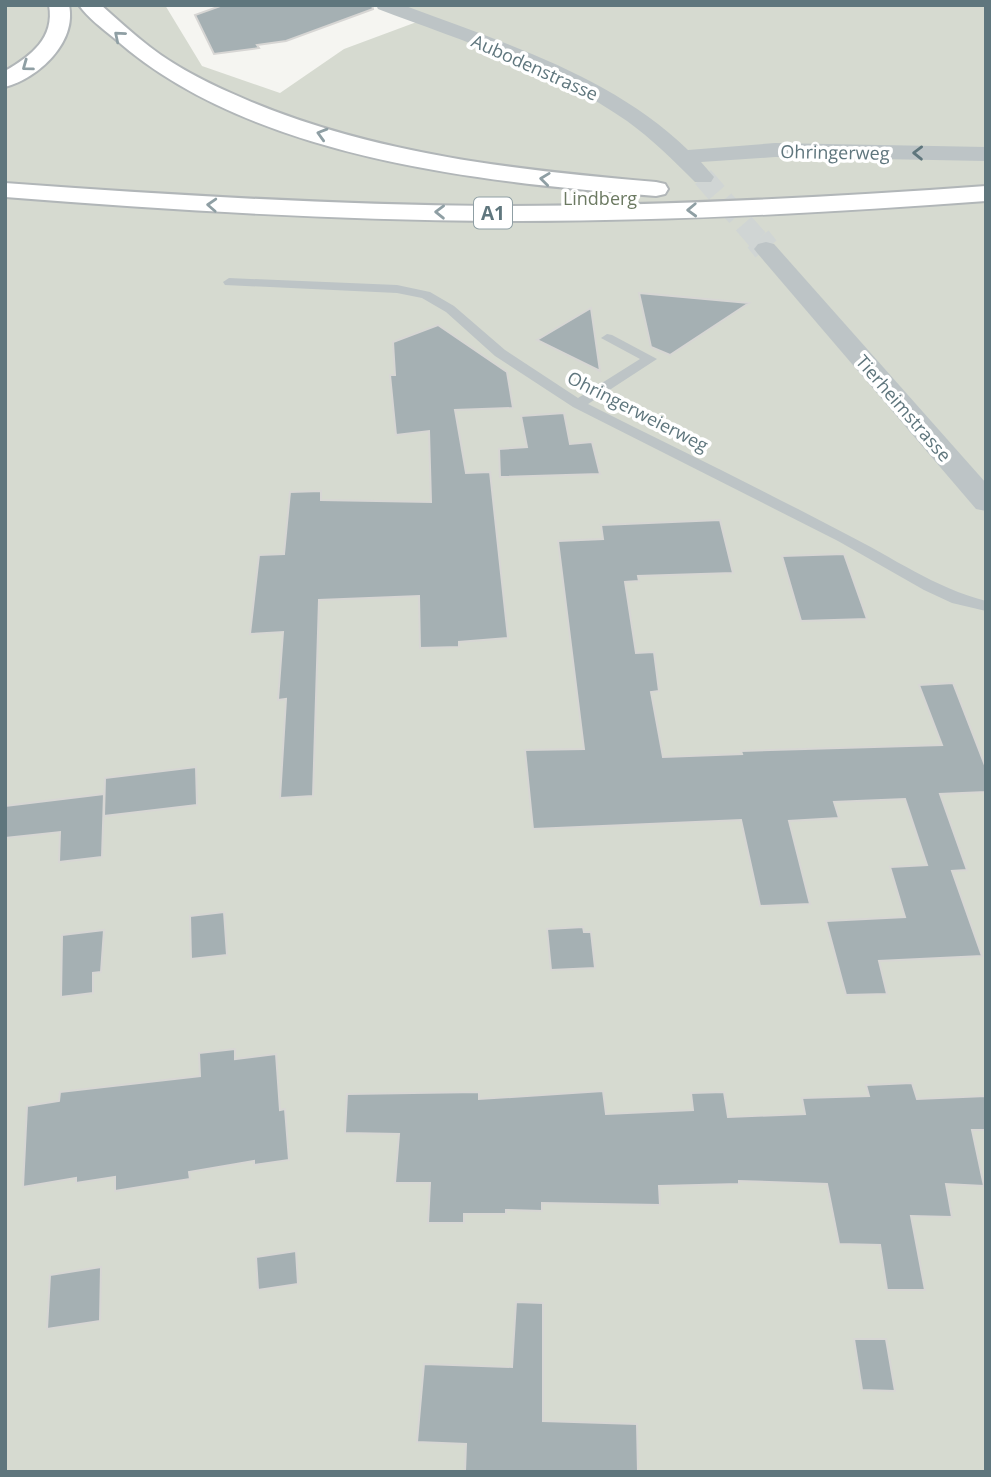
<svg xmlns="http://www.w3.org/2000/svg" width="991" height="1477" font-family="'Open Sans',sans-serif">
  <rect width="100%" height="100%" fill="#f5f5f1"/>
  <path fill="#d6dad0" d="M 5,5 L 165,5 L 202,66 L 280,93 L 344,49 L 422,20 L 399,5 L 986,5 L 986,1472 L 5,1472 Z"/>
  <g fill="#a5b0b3" stroke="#d7d6d4" stroke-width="2">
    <path d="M 223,5 L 372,5 L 373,9 L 286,41 L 257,45 L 259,48 L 214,54 L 195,15 Z"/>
    <path d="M 639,293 L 749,303 L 670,355 L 651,347 Z"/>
    <path d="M 591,308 L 600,371 L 537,340 Z"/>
    <path d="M 438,325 L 507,372 L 513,408 L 455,410 L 466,473 L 490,472 L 508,638 L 459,642 L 459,647 L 420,648 L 419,596 L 319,600 L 313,796 L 280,798 L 286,699 L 278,700 L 283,632 L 250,634 L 259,555 L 284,554 L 290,492 L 321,491 L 321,500 L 431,502 L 429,431 L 396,435 L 390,375 L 395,375 L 393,342 Z"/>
    <path d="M 564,413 L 570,444 L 592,442 L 600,474 L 500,477 L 499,449 L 527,447 L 521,416 Z"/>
    <path d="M 720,520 L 733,573 L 638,576 L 639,581 L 625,582 L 636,653 L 654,652 L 659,691 L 651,692 L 663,757 L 742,754 L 741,751 L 942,745 L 919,685 L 953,683 L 986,768 L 986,792 L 940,794 L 967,870 L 952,871 L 982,956 L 879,961 L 887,994 L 846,995 L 826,921 L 905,917 L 890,867 L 927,865 L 905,799 L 834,802 L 839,818 L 789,821 L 810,904 L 760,906 L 741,820 L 533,829 L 525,750 L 584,749 L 558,541 L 603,539 L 601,525 Z"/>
    <path d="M 844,554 L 867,619 L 801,621 L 782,556 Z"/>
    <path d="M 196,767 L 197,805 L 104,816 L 105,778 Z"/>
    <path d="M 104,794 L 102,857 L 59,862 L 60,832 L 5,838 L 5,806 Z"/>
    <path d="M 224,912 L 227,955 L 191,959 L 190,916 Z"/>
    <path d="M 583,927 L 584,932 L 591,932 L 595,968 L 551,970 L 547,929 Z"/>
    <path d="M 104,930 L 101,972 L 93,973 L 93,993 L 61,997 L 62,935 Z"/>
    <path d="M 235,1049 L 235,1059 L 276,1054 L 280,1110 L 285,1109 L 289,1160 L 254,1165 L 254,1161 L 189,1172 L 190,1179 L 115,1191 L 115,1177 L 76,1183 L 76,1178 L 23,1187 L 27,1106 L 59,1101 L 60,1092 L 200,1076 L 199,1053 Z"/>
    <path d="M 912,1083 L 917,1099 L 986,1096 L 986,1130 L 972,1130 L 984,1186 L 946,1184 L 952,1217 L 911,1216 L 925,1290 L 887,1290 L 880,1245 L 839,1244 L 827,1184 L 739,1181 L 739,1184 L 659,1186 L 660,1205 L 542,1203 L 542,1211 L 506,1210 L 506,1214 L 464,1214 L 464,1223 L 428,1223 L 430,1183 L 395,1183 L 399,1134 L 345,1133 L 347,1094 L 479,1092 L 479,1099 L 603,1091 L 606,1114 L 693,1110 L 691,1093 L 724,1092 L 728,1117 L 805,1114 L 802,1098 L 869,1096 L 866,1085 Z"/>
    <path d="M 296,1251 L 298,1284 L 258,1290 L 256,1257 Z"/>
    <path d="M 101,1267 L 100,1321 L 47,1329 L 50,1275 Z"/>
    <path d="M 516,1302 L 543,1303 L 543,1421 L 637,1424 L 638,1472 L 465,1472 L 466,1444 L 417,1442 L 424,1364 L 512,1367 Z"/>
    <path d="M 854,1339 L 886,1339 L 895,1391 L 862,1390 Z"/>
  </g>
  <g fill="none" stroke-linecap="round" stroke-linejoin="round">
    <path stroke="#d0d5d4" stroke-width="21" stroke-dasharray="21 10" stroke-linecap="butt" d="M 703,177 L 759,241"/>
    <path stroke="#d0d5d4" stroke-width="27" stroke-dasharray="27 13" stroke-linecap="butt" d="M 758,239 L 766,249"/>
    <g stroke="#b1b6b8" stroke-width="4">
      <g id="highway">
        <path d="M 49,5 L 69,5 C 77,42 39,78 5,87 L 5,71 C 31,56 55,38 49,5 Z"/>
        <path d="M 79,5 L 101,5 C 117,19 133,34 150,47 C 178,69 214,86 247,100 C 377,155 517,170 656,182 L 665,184 L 668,189 L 665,194 L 656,196 C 482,182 250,159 114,38 C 102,28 88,18 79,5 Z"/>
        <path d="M 5,183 C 168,195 332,205 495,206 C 659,206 822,198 986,186 L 986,201 C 822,213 659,222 495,221 C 332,220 168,210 5,197 Z"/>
      </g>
    </g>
    <path fill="#bdc4c6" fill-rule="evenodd" d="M 229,278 L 397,285 L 430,292 L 454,306 L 505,350 L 578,398 L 640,359 L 601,338 L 607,334 L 612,335 L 657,359 L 588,404 C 674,447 761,489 846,534 C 892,557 935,588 986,601 L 986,611 L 952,603 L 924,590 L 838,541 L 573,407 L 495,356 L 446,312 L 422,298 L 397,293 L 225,285 L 223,282 Z"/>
    <g fill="#bdc4c6" fill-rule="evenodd">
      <path d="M 376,5 L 403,5 C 501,42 611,75 688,150 L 775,143 L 986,147 L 986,161 L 775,157 L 701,162 L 714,177 L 711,182 L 695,182 C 673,160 652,139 627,121 C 552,69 463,41 378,9 Z"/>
      <path d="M 766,242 L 774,244 L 986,483 L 986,511 L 976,509 L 758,254 L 754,249 L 758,244 Z"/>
    </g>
    <use href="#highway" fill="#fff" fill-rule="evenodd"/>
  </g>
  <defs><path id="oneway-chevron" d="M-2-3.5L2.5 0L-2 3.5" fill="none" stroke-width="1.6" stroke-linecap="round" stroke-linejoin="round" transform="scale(1.75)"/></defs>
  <g stroke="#8f9fa4">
    <use href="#oneway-chevron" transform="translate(119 36) rotate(-140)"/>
    <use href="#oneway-chevron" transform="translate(27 66) rotate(144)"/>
    <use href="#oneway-chevron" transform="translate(322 134) rotate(-164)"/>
    <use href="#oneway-chevron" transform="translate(545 179) rotate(-173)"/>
    <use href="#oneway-chevron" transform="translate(212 205) rotate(-177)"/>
    <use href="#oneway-chevron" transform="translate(692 210) rotate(178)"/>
    <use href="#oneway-chevron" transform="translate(440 212) rotate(-179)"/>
  </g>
  <use stroke="#5f767d" href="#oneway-chevron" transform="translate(918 153) rotate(-179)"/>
  <g text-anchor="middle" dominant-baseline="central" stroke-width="7" stroke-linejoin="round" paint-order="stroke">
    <g font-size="18" fill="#5f767d" stroke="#fff">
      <text transform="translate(535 67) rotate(24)">Aubodenstrasse</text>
      <text transform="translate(835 152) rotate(1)">Ohringerweg</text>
      <text transform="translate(904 408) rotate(49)">Tierheimstrasse</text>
      <text transform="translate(638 411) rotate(27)">Ohringerweierweg</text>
    </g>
    <g font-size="18" fill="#6c7a62" stroke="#fff">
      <text x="600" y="198">Lindberg</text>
    </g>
    <rect fill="#fff" stroke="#8f9fa4" stroke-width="2" x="474" y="197.5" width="38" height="31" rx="5"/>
    <g font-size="19" font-weight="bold" fill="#5f767d">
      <text x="493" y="213">A1</text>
    </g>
  </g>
  <rect width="991" height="1477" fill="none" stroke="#5f767d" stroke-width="14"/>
</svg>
